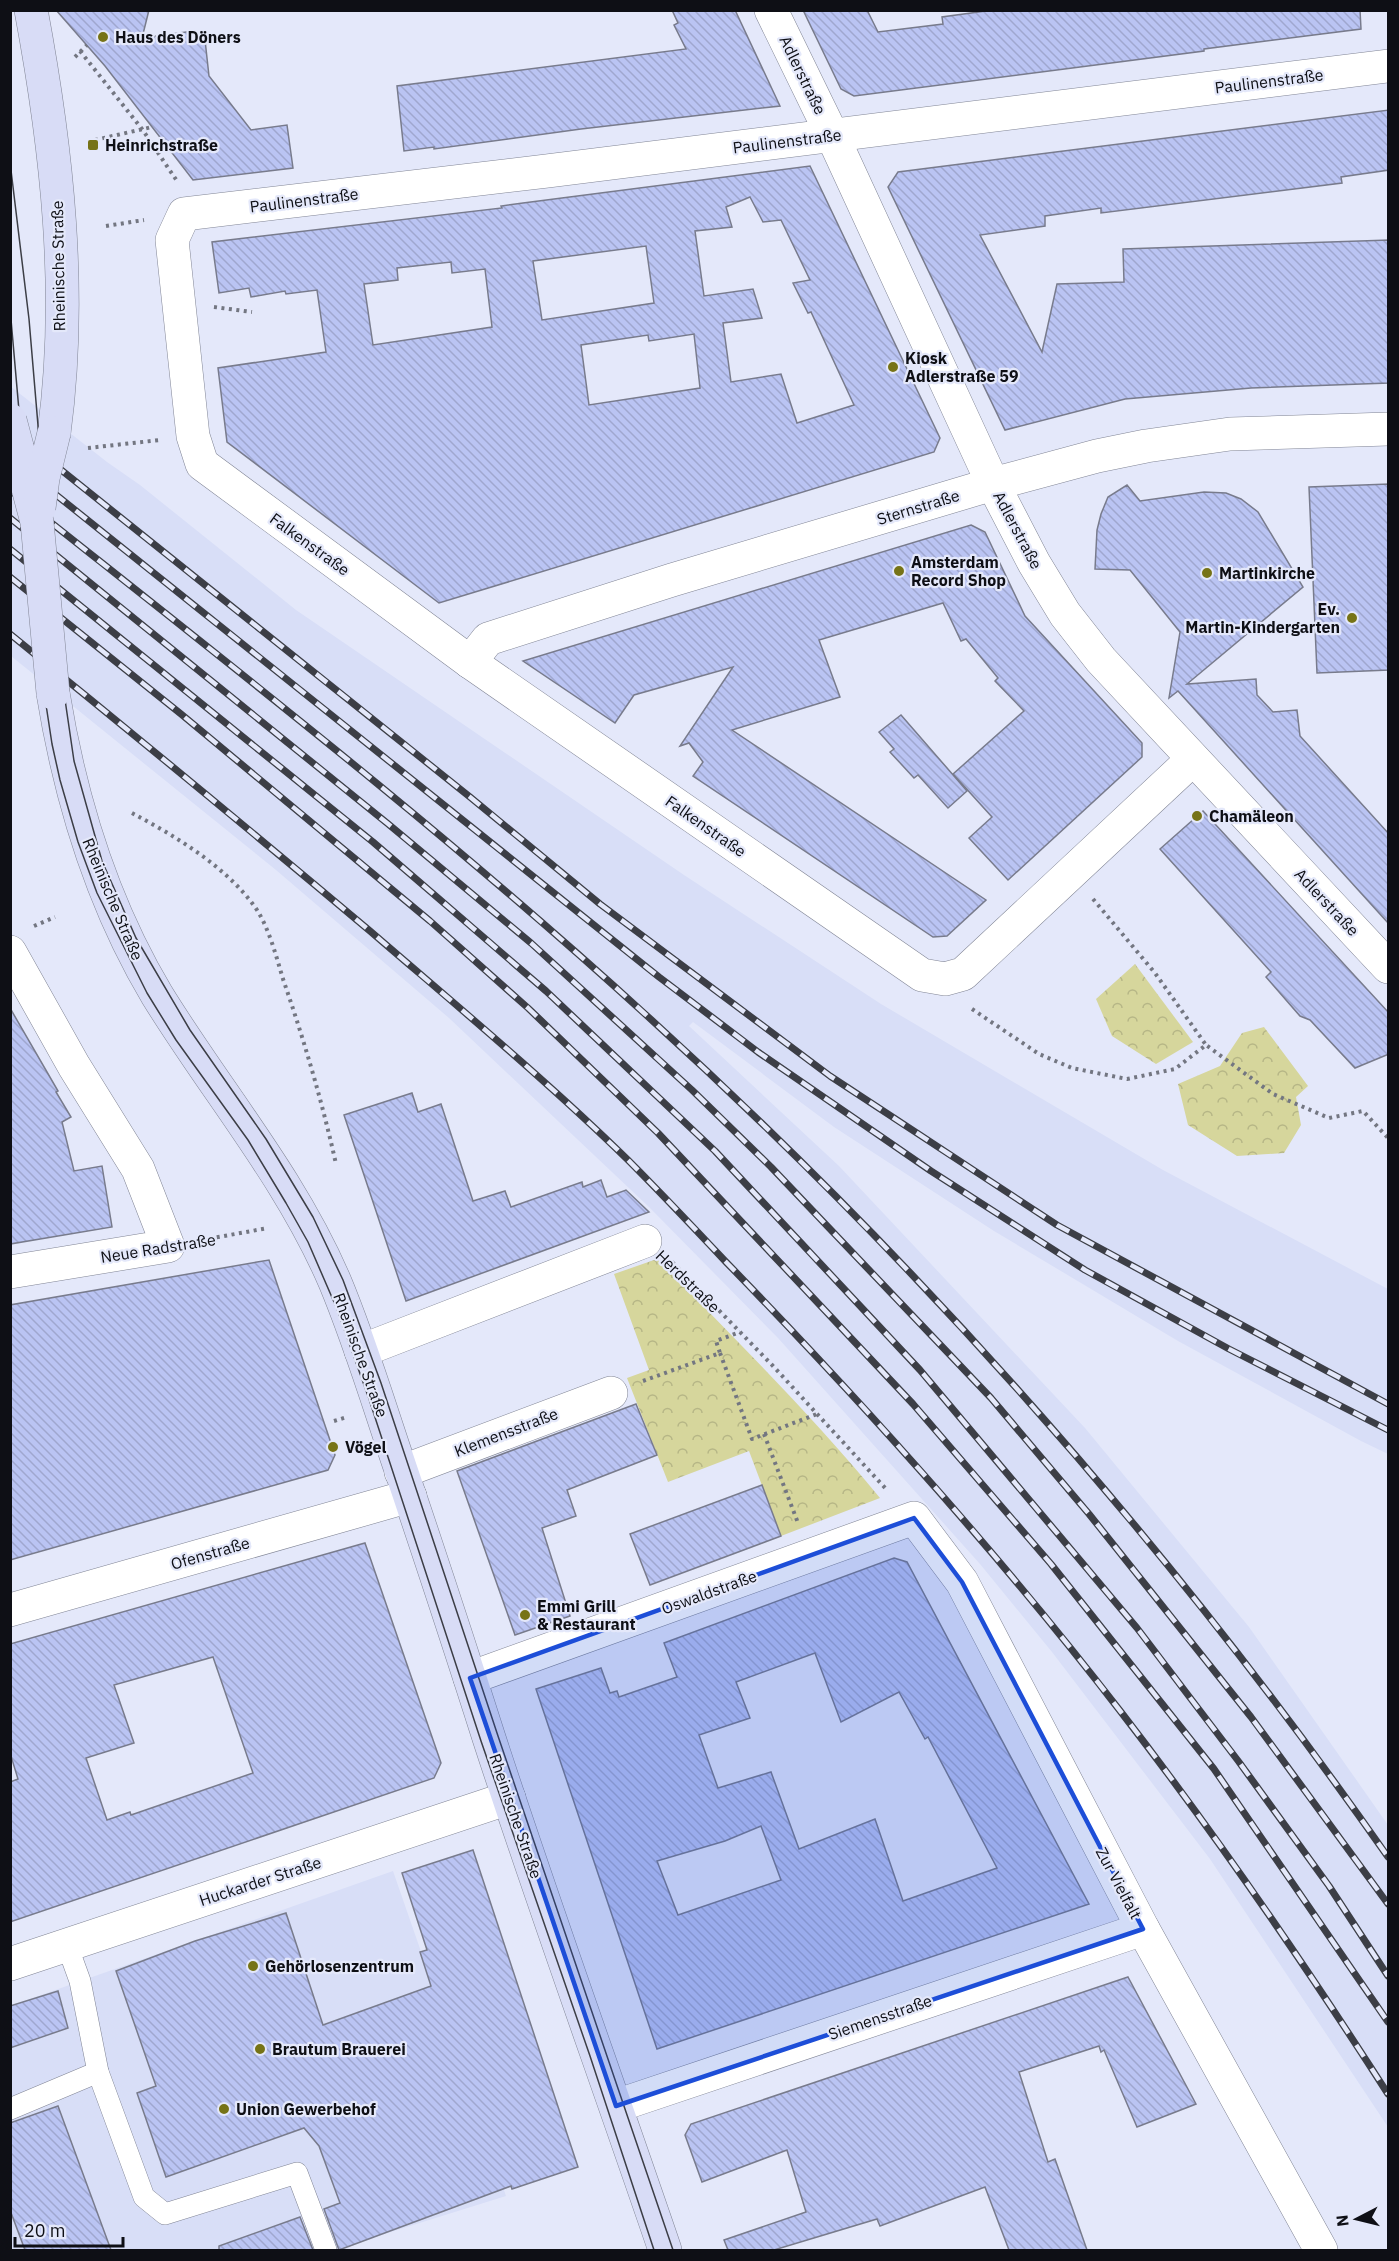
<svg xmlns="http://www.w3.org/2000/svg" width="1399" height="2261" font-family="'IBM Plex Sans',sans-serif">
  <defs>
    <pattern id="park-crowns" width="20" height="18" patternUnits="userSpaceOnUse" patternTransform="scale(1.5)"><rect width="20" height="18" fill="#d6d69c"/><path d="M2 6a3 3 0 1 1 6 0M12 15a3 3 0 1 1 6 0" fill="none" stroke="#b6b686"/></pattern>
    <pattern id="building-back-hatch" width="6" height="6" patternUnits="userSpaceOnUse" patternTransform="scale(1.5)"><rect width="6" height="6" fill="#bac4f3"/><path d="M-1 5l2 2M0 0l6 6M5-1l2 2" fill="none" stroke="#9fa7cf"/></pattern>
  </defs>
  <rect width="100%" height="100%" fill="#e4e8fa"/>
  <g fill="#d8def7">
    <path d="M 10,386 L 107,462 L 140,485 L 296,610 L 684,875 L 881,1004 L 1163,1170 L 1388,1289 L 1388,1454 L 1361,1441 L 1178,1341 L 994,1231 L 834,1127 L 693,1022 L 689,1026 L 839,1166 L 1085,1428 L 1249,1627 L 1388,1825 L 1388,2127 L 1210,1859 L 1052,1652 L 980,1564 L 778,1338 L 649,1207 L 449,1018 L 276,870 L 11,656 Z"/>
    <path d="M 393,1871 L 506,2196 L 333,2250 L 11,2250 L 10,2006 Z"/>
  </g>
  <g fill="url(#park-crowns)">
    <path d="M 1135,964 L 1193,1042 L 1156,1064 L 1112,1036 L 1096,999 Z"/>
    <path d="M 1264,1027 L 1308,1086 L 1296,1097 L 1301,1125 L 1284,1153 L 1237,1156 L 1188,1125 L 1178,1084 L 1220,1066 L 1242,1033 Z"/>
    <path d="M 657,1259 C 733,1337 811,1414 880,1498 L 781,1536 L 749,1451 L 668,1482 L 627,1378 L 649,1370 L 614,1274 Z"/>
  </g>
  <g fill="url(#building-back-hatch)" stroke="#787b8c" stroke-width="1.5" fill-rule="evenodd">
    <path d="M 56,10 L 149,10 L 142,38 L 193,31 L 194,42 L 205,40 L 209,76 L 251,130 L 287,125 L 293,168 L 193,180 L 105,66 Z"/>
    <path d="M 672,10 L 735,10 L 780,106 L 581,129 L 434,149 L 434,147 L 404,151 L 397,86 L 686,49 L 674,25 L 678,23 Z"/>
    <path d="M 803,10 L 867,10 L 878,32 L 943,24 L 942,17 L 993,10 L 1360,10 L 1361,29 L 1204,49 L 1204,51 L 854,96 L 841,89 Z"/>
    <path d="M 1389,110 L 1389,170 L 1341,177 L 1342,183 L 1101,213 L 1101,208 L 1045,216 L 1045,226 L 980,235 L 1042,352 L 1057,284 L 1124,282 L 1123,249 L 1389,240 L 1389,383 L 1251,388 L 1125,399 L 1005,430 L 888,187 L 898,172 Z"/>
    <path d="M 810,166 L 940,438 L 934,452 L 439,603 L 227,442 L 218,368 L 326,352 L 317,290 L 286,294 L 285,291 L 251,297 L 249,288 L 219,293 L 212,242 L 502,208 L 501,206 L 523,203 ZM 750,197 L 763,222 L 781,220 L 810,280 L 793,283 L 808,313 L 811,312 L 854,405 L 797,423 L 781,374 L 731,382 L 723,323 L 762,318 L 753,289 L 704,296 L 695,231 L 732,227 L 726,207 ZM 646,246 L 654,303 L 542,320 L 533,261 ZM 451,262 L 452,273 L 485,269 L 492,327 L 373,345 L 364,284 L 398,280 L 397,268 ZM 694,334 L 700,388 L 589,405 L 581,345 L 648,335 L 649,341 Z"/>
    <path d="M 1389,484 L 1389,670 L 1317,673 L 1309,487 Z"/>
    <path d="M 1127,485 L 1140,501 L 1204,492 L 1226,493 L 1241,499 L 1258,512 L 1303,587 L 1187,684 L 1256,679 L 1257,695 L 1273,712 L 1297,710 L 1300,736 L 1389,834 L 1389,924 L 1178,691 L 1169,698 L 1180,632 L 1130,570 L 1095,569 L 1097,530 L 1101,514 L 1108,497 Z"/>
    <path d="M 971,525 L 985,532 L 1025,616 L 1142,743 L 1142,757 L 1008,880 L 969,838 L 992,817 L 953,774 L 1024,711 L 995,681 L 998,678 L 966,639 L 961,641 L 943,603 L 819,640 L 840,697 L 732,730 L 986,900 L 947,936 L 933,937 L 693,776 L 703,762 L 689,743 L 680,746 L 733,667 L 634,695 L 615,723 L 523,661 Z"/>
    <path d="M 901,715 L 967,791 L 948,808 L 918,775 L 914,778 L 890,752 L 894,749 L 879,732 Z"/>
    <path d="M 1203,811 L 1389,1013 L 1389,1054 L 1355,1068 L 1310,1020 L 1300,1016 L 1266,977 L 1271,972 L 1160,849 Z"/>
    <path d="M 10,1008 L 58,1091 L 56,1092 L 71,1117 L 62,1122 L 74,1171 L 102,1166 L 112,1227 L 10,1244 Z"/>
    <path d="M 412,1093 L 418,1112 L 441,1104 L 473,1201 L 505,1191 L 511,1207 L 582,1182 L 583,1187 L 601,1180 L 607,1197 L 626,1190 L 649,1212 L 406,1301 L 344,1115 Z"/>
    <path d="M 269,1260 L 335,1455 L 328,1470 L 10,1560 L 10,1305 Z"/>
    <path d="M 636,1404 L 657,1455 L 567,1490 L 576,1516 L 542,1528 L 570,1616 L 515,1635 L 457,1471 Z"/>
    <path d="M 762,1485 L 781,1536 L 650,1585 L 630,1534 Z"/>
    <path d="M 365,1543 L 441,1763 L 434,1778 L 10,1922 L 10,1782 L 18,1779 L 10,1753 L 10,1644 ZM 213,1657 L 253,1773 L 131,1815 L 130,1812 L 107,1820 L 86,1758 L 134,1743 L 114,1685 Z"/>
    <path d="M 894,1558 L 907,1562 L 1089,1904 L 657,2049 L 536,1689 L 601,1668 L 610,1693 L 617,1691 L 619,1697 L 677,1677 L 664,1643 ZM 815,1653 L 841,1722 L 899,1692 L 925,1739 L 928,1737 L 997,1868 L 903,1901 L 875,1819 L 799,1849 L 771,1772 L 718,1788 L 699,1735 L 750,1718 L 736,1682 ZM 761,1826 L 781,1880 L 678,1915 L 657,1861 L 725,1841 Z"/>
    <path d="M 473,1850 L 578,2167 L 512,2189 L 511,2186 L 339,2250 L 324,2209 L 340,2203 L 319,2146 L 304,2128 L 166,2177 L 137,2093 L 156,2086 L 116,1971 L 195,1941 L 286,1913 L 323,2025 L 431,1986 L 420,1952 L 427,1950 L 402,1873 Z"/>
    <path d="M 1128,1977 L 1196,2104 L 1137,2127 L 1104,2050 L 1101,2052 L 1099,2046 L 1019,2072 L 1048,2162 L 1055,2159 L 1087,2250 L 1009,2250 L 985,2187 L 880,2226 L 877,2219 L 774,2250 L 728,2250 L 724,2240 L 806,2212 L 787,2150 L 702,2182 L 685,2135 L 691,2124 Z"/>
    <path d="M 58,1991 L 68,2028 L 10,2048 L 10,2006 Z"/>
    <path d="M 58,2106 L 111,2250 L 25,2250 L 10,2210 L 10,2123 Z"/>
    <path d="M 300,2217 L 313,2250 L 219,2250 L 219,2246 Z"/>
  </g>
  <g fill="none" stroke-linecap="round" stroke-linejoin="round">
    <g stroke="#818595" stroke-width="22">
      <g id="service">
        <path d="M 67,1945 L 80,1981 L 98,2072 L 144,2197 L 165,2214 L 297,2173 L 326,2250"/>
        <path d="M 10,2109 L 98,2072"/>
      </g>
    </g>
    <g stroke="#818595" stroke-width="34">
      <g id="minor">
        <path d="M 771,10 L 832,135 L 993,484 L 1034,563 L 1065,614 L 1101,660 L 1388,967"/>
        <path d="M 470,662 L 488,639 L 672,580 L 993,484 L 1097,456 L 1146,446 L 1230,434 L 1388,429"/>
        <path d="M 1193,759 L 963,974 L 945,979 L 922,975 L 470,662 L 202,464 L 193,436 L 172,240 L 184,214 L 547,171 L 1388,66"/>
        <path d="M 10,952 L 74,1066 L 138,1169 L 168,1246 L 10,1272"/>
        <path d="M 361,1351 L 645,1241"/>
        <path d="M 401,1472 L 611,1393"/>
        <path d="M 10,1610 L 410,1496"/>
        <path d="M 470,1678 L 914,1518 L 962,1582 L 1143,1929 L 1321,2250"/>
        <path d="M 10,1964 L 509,1798"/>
        <path d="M 616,2106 L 1143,1929"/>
      </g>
    </g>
    <g stroke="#818595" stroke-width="34">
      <g id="secondary">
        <path d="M 31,10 C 57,149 73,293 54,433"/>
        <path d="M 53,693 C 70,798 102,903 157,995 C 216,1091 290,1177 335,1282 C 361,1344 380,1409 402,1473 C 432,1562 461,1650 489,1738 C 545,1910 607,2080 665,2250"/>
      </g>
    </g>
    <g stroke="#737681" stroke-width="4" stroke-dasharray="3 4.5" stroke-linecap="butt">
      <path d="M 80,51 L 142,129 L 177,181"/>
      <path d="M 75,57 L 87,45"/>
      <path d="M 95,140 L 152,127"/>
      <path d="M 106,226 L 144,220"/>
      <path d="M 214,307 L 252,312"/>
      <path d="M 88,448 L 160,440"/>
      <path d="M 132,813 C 175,836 222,864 252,903 C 268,923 276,956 283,979 C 304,1040 322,1101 336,1164"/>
      <path d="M 1093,899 L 1155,973 L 1206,1045"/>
      <path d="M 34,926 L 55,917"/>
      <path d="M 972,1009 L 1039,1054 L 1072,1068 L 1127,1079 L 1175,1069 L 1206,1045 L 1273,1094 L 1329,1118 L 1363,1111 L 1388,1138"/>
      <path d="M 202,1240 L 268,1228"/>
      <path d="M 672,1262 L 773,1366 L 887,1490"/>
      <path d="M 720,1353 L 752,1439 L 817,1414"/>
      <path d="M 643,1381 L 720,1353 L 716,1341 L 740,1332"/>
      <path d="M 334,1421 L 347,1417"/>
      <path d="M 764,1434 L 798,1523"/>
    </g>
    <use href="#service" stroke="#fff" stroke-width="21"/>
    <use href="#minor" stroke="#fff" stroke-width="33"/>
    <use href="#secondary" stroke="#d8dcf6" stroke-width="33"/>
    <g stroke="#3c3e46" stroke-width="1.5">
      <path d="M 10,162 L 29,319 L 56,638 L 74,761 L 102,861 L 136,938 L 190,1030 L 266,1139 L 313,1217 L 343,1280 L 381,1383 L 498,1736 L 673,2250"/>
      <path d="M 10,308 L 43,685 L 52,744 L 60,780 L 78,842 L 97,893 L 147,993 L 176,1040 L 248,1140 L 286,1203 L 308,1242 L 337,1309 L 369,1399 L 481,1741 L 590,2056 L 654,2250"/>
    </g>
    <g stroke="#3c3e46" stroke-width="7">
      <g id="rail">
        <path d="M 10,429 L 470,797 L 600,904 L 830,1076 L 1057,1225 L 1388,1404"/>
        <path d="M 10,458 L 659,977 L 758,1052 L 931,1171 L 1085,1270 L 1229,1349 L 1388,1430"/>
        <path d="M 10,490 C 225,661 442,829 645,1014 C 923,1266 1173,1550 1388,1857"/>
        <path d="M 10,518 L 387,823 L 531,943 L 692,1090 L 771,1167 L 991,1398 L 1089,1514 L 1251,1717 L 1388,1904"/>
        <path d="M 10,549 L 373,842 L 546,991 L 715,1151 L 920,1370 L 1137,1628 L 1239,1762 L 1329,1886 L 1388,1976"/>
        <path d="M 10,577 L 181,714 L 430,921 L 528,1008 L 658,1133 L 913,1404 L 1051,1564 L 1214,1769 L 1388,2022"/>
        <path d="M 10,634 C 131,732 251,831 370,931 C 457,1006 546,1080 628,1160 C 661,1193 694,1228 726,1262 C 865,1405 999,1554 1121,1712 C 1216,1835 1304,1963 1388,2094"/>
      </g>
    </g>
    <use href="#rail" stroke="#e4e8fa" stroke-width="4.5" stroke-dasharray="14" stroke-linecap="butt"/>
    <g stroke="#818595" stroke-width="34" stroke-linecap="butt">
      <g id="secondary-bridge">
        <path d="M 10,420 L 37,522 L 53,693"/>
        <path d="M 39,508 L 43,478 L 54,433"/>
      </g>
    </g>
    <use href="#secondary-bridge" stroke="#d8dcf6" stroke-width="33"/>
  </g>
  <path fill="#1d4ed8" fill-opacity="0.2" stroke="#1d4ed8" stroke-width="4.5" stroke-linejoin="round" d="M 914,1518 L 962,1582 L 1143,1929 L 616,2106 L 470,1678 Z"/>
  <g fill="#767317" stroke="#e4e8fa" stroke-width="2">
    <circle cx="103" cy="37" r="6"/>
    <rect x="87" y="139" width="12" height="12" rx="3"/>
    <circle cx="893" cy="367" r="6"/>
    <circle cx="899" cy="571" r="6"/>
    <circle cx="1207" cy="573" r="6"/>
    <circle cx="1352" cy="618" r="6"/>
    <circle cx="1197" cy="816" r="6"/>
    <circle cx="333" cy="1447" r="6"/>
    <circle cx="525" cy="1615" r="6"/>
    <circle cx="253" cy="1966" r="6"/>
    <circle cx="260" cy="2049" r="6"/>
    <circle cx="224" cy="2109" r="6"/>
  </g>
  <g text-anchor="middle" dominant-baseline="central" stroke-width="4.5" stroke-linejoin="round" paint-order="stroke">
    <g font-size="16" font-weight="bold" fill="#0e0f15" stroke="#e4e8fa" text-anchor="start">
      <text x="115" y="37">Haus des Döners</text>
      <text x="105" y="145">Heinrichstraße</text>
      <text x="905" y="358">Kiosk<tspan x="905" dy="18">Adlerstraße 59</tspan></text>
      <text x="911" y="562">Amsterdam<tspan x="911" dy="18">Record Shop</tspan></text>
      <text x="1219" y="573">Martinkirche</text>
      <text x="1340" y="609" text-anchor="end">Ev.<tspan x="1340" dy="18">Martin-Kindergarten</tspan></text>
      <text x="1209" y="816">Chamäleon</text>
      <text x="345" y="1447">Vögel</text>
      <text x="537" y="1606">Emmi Grill<tspan x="537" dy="18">&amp; Restaurant</tspan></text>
      <text x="265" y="1966">Gehörlosenzentrum</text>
      <text x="272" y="2049">Brautum Brauerei</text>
      <text x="236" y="2109">Union Gewerbehof</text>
    </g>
    <g font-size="16" fill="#0e0f15" stroke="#e4e8fa">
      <text transform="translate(803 75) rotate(64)">Adlerstraße</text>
      <text transform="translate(1269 81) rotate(-7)">Paulinenstraße</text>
      <text transform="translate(787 141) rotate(-7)">Paulinenstraße</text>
      <text transform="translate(304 200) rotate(-7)">Paulinenstraße</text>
      <text transform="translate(58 266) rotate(-91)">Rheinische Straße</text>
      <text transform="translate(918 507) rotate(-17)">Sternstraße</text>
      <text transform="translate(1018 530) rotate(62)">Adlerstraße</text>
      <text transform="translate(310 544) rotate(36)">Falkenstraße</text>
      <text transform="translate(706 826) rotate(35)">Falkenstraße</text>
      <text transform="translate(113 899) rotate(67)">Rheinische Straße</text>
      <text transform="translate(1327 902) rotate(47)">Adlerstraße</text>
      <text transform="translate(158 1248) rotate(-9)">Neue Radstraße</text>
      <text transform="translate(688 1281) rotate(44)">Herdstraße</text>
      <text transform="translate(361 1355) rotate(70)">Rheinische Straße</text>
      <text transform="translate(506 1432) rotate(-21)">Klemensstraße</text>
      <text transform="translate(210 1553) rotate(-16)">Ofenstraße</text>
      <text transform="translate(709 1592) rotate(-20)">Oswaldstraße</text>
      <text transform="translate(516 1816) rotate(71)">Rheinische Straße</text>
      <text transform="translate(260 1881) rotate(-18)">Huckarder Straße</text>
      <text transform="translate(1119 1883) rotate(62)">Zur Vielfalt</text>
      <text transform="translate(880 2017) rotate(-19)">Siemensstraße</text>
    </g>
  </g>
  <rect width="1399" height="2261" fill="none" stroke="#0e0f15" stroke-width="24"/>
  <g transform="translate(1357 2219) rotate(263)" stroke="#e4e8fa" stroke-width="4.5" paint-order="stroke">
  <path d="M0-4.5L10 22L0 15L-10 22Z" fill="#0e0f15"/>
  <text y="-9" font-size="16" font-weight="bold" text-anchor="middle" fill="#0e0f15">N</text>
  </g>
  <path d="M15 2237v9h108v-9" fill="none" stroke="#0e0f15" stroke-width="3"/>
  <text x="24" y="2237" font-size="18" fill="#0e0f15" stroke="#e4e8fa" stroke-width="4.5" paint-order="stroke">20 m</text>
</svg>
